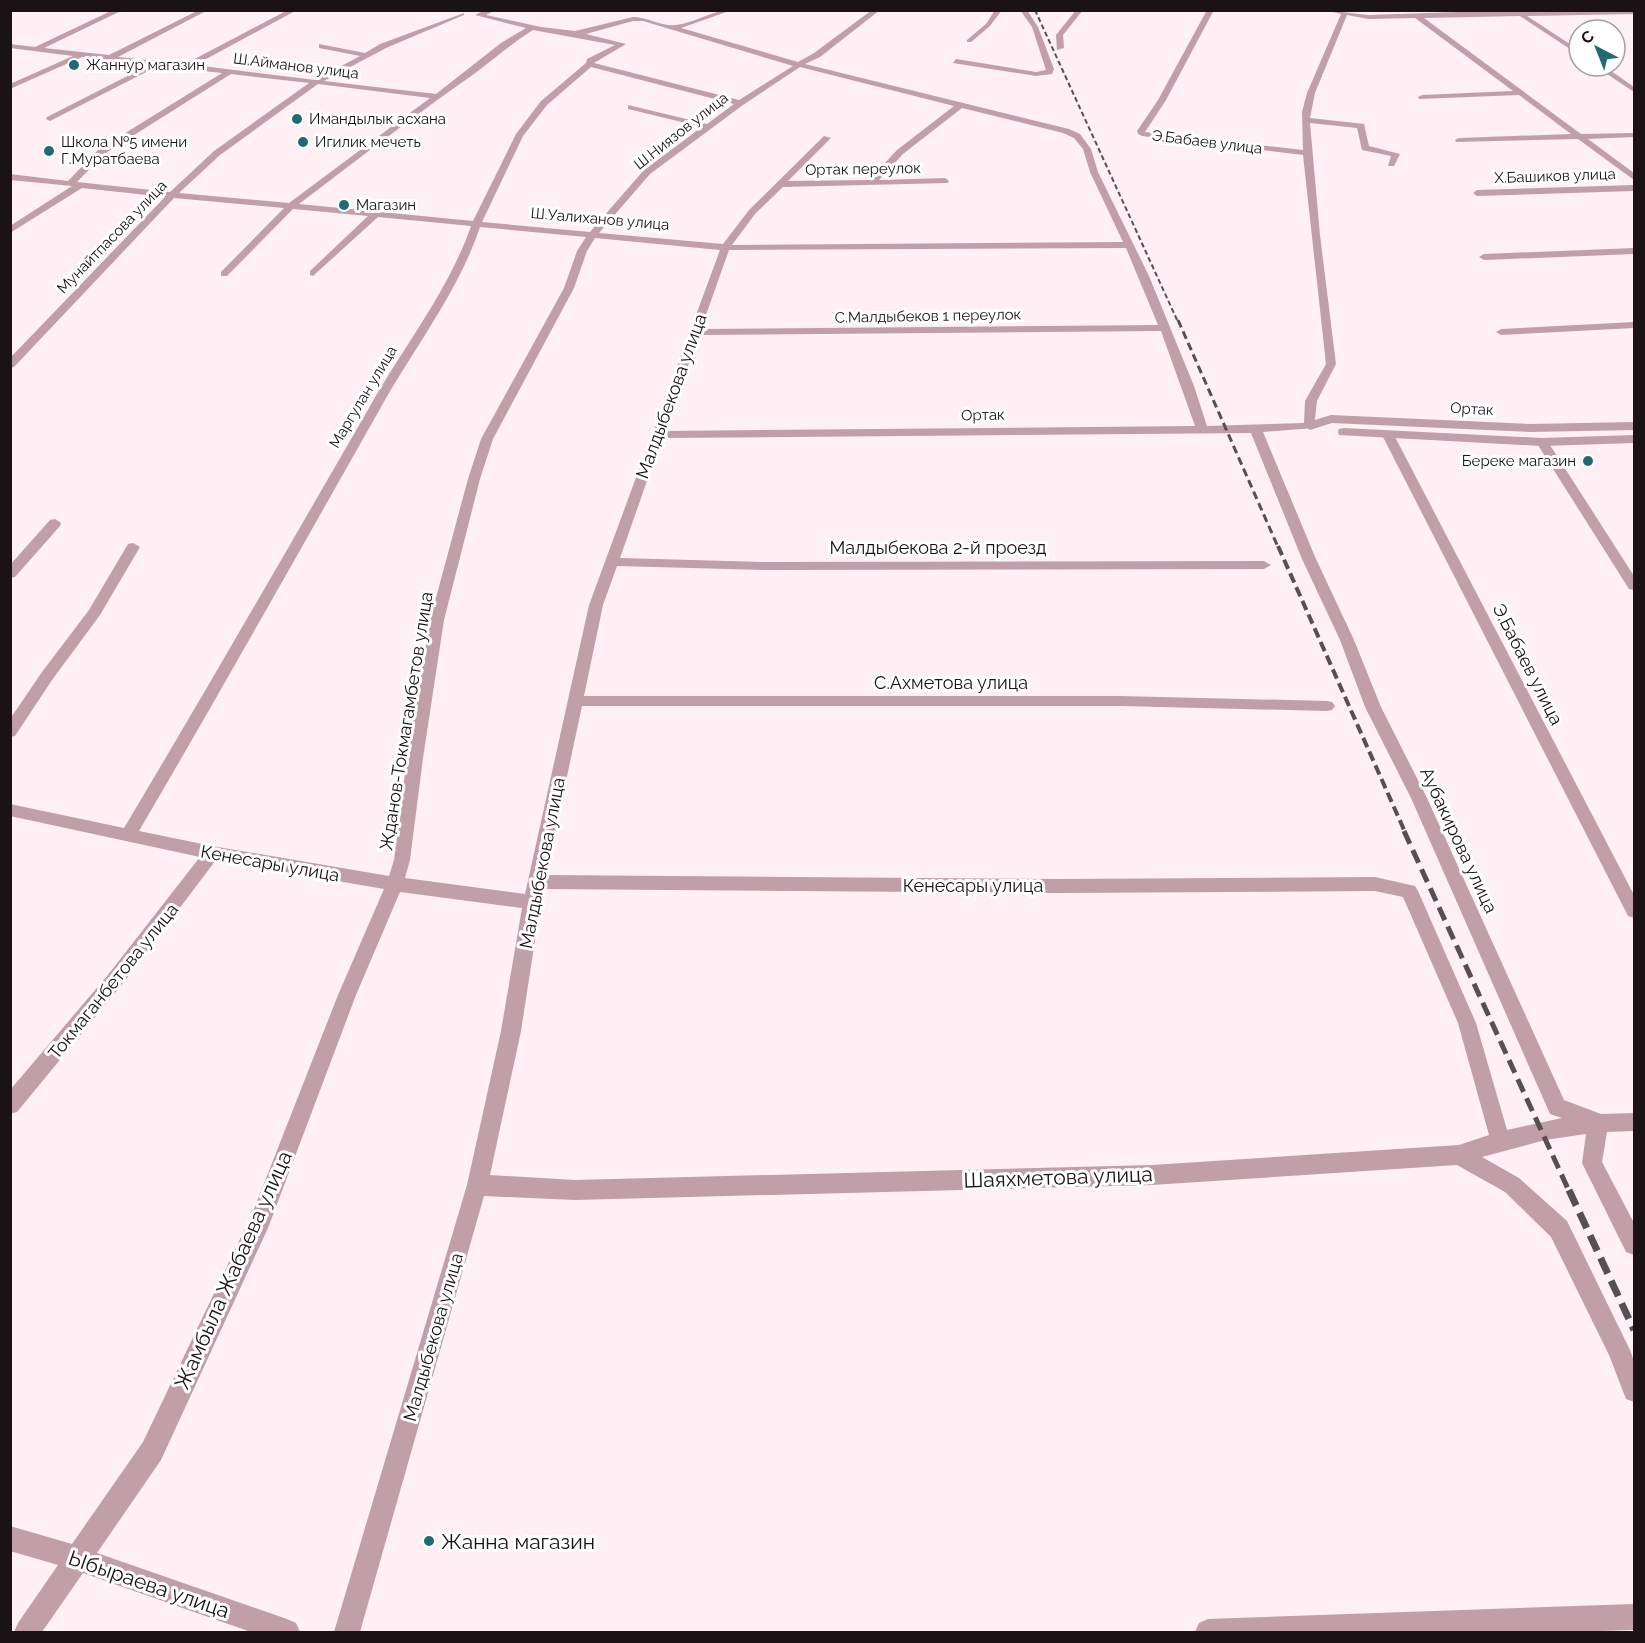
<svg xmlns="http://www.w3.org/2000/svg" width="1645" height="1643" font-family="Raleway,sans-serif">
  <rect width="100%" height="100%" fill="#fef0f4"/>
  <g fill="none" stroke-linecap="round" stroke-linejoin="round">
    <g fill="#c09fa8" fill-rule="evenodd">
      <path d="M 113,10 L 123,10 L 44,48 L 109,55 L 199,10 L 208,10 L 118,57 L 185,64 L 288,10 L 297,10 L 195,65 L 315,80 L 360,56 L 319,48 L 319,44 L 365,53 L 380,44 L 464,13 L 464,15 L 386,48 L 324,81 L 436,94 L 501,43 L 526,28 L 475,15 L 485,10 L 496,10 L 486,15 L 541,27 L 575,31 L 633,17 C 647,17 663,27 676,25 C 695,23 712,10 732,10 L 681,28 L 798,62 L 814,53 L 872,10 L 880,10 L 820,57 L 805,64 L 1069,129 L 1080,134 L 1091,149 L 1098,172 L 1149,276 L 1194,386 L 1207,426 L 1304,423 L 1305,401 L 1326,364 L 1303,155 L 1142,136 L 1138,134 L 1137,131 L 1158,100 L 1207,10 L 1214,10 L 1166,100 L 1145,132 L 1303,150 L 1302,112 L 1307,93 L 1341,14 L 1325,10 L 1368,15 L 1517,10 L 1634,10 L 1634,14 L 1527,16 L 1579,50 L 1579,55 L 1520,16 L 1424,18 L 1581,134 L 1634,133 L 1634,137 L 1588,139 L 1634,173 L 1634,180 L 1578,139 L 1456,142 L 1455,140 L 1459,138 L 1571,134 L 1519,95 L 1419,99 L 1418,97 L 1422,95 L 1513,91 L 1415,18 L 1368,19 L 1347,15 L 1315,93 L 1310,118 L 1364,124 L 1369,146 L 1400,154 L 1394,166 L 1388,166 L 1391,156 L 1362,150 L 1357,128 L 1310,123 L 1320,235 L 1336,364 L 1317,401 L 1314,428 L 1263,432 L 1316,559 L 1354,640 L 1381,707 L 1427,798 L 1564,1100 L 1601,1114 L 1634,1113 L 1634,1131 L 1607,1132 L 1602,1162 L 1634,1223 L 1634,1255 L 1626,1252 L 1582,1163 L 1586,1134 L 1545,1140 L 1482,1157 L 1519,1178 L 1567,1221 L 1630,1350 L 1634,1361 L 1634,1402 L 1626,1399 L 1609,1355 L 1551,1237 L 1505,1192 L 1457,1165 L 1152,1185 L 575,1200 L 484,1196 L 360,1632 L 334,1632 L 467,1185 L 501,1031 L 522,908 L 400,892 L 356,995 L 268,1228 L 161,1460 L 97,1553 L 287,1619 L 296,1623 L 300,1632 L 251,1632 L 83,1573 L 42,1632 L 14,1632 L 18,1623 L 58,1565 L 10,1551 L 10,1526 L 72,1544 L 143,1442 L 252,1214 L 338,995 L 384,889 L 216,860 L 120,987 L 17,1112 L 10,1114 L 10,1090 L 107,976 L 200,857 L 10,816 L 10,804 L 124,828 C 207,689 288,548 369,408 C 403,347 448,292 471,226 L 378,217 L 313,276 L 310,275 L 310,271 L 368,216 L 293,209 L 227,276 L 221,276 L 221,272 L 284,208 L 174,198 L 14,367 L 10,368 L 10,358 L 165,197 L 82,188 L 10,233 L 10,226 L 72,186 L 10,180 L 10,174 L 68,181 L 98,150 L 222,73 L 158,66 L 50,121 L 46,119 L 47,117 L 149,65 L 82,57 L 10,89 L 10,84 L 73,56 L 10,48 L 10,44 L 35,47 ZM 633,21 L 643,21 L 793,66 L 739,100 L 594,63 L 626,44 L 586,34 ZM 533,30 L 615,45 L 587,59 L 586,63 L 541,101 L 516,134 L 473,221 L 299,204 C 357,160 414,116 474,74 C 494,59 512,43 533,30 ZM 591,67 L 734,104 L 707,124 L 628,105 L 628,109 L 702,127 L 644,170 L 590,232 L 482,222 L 523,136 L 547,105 ZM 800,67 L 954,106 L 897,150 L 869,180 L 788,181 L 831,138 L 824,136 L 749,210 L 723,244 L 599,233 L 650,174 L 743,105 ZM 231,74 L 309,83 L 214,151 L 170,192 L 77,182 L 104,154 ZM 318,84 L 430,98 L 289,203 L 179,193 L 220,155 ZM 962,108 L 1063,133 L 1074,138 L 1083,149 L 1090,172 L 1123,242 L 732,245 L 755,214 L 783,187 L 948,183 L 949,181 L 945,178 L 879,180 L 903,154 ZM 480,227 L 586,237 L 577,251 L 564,288 L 481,439 L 468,479 L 430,620 L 407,758 L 394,860 L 389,876 L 212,846 L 139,831 C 221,691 300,550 380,409 C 413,349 458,293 480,227 ZM 595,238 L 720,250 L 589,605 L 525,894 L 405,878 L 410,860 L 423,758 L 444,620 L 480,479 L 493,439 L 574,288 L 587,251 ZM 1126,248 L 1158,325 L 701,329 L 729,250 ZM 1161,331 L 1195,426 L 665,431 L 699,335 ZM 1251,433 L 1302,559 L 1340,640 L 1365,707 L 1411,798 L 1550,1114 L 1562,1118 L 1507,1130 L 1476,1023 L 1418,891 L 1415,886 L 1375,877 L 1059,879 L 546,875 L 582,706 L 1120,706 L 1327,711 L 1332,710 L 1335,706 L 1332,702 L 1327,701 L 1120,696 L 584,696 L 603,605 L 617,566 L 764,570 L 1264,569 L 1271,565 L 1264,561 L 764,562 L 620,558 L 662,438 ZM 543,889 L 1059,893 L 1375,891 L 1403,897 L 1458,1023 L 1489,1135 L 1459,1145 L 1152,1165 L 575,1180 L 490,1175 L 521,1031 Z"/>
      <path d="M 995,10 L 1002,10 L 990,26 L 971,42 L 967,42 L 967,40 L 986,24 Z"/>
      <path d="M 1020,10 L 1027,10 L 1038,27 L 1054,69 L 1052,74 L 1036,76 L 953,63 L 956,59 L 1036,72 L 1046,70 L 1032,27 Z"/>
      <path d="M 1076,10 L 1083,10 L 1063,35 L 1064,48 L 1057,50 L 1056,35 Z"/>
      <path d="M 1595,66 L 1604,66 L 1634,87 L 1634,92 Z"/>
      <path d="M 1634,185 L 1634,191 L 1477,196 L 1473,193 L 1477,190 Z"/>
      <path d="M 1634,248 L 1634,254 L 1484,260 L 1479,257 L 1484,254 Z"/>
      <path d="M 1634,322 L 1634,328 L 1501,335 L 1496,332 L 1501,329 Z"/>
      <path d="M 1388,431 L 1394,435 L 1634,895 L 1634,918 L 1628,916 L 1382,435 Z"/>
      <path d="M 1542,438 L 1548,442 L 1634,576 L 1634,590 L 1629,589 L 1536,442 Z"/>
      <path d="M 55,519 L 61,523 L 60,526 L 15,577 L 10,578 L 10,565 L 50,520 Z"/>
      <path d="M 133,543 L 140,547 L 100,615 L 52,680 L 15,736 L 10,737 L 10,719 L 42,672 L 89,610 L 128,544 Z"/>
      <path d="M 1634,1604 L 1634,1630 L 1565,1632 L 1195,1632 L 1199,1623 L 1208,1619 Z"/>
    </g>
    <g fill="#c09fa8" fill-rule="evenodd">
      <path d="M 1331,415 L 1530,424 L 1634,422 L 1634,430 L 1530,432 L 1332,423 L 1310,430 L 1304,426 L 1305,423 Z"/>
      <path d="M 1344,428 L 1542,438 L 1634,435 L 1634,443 L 1542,446 L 1339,435 L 1338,432 L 1339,429 Z"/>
    </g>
    <path stroke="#584f51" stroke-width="2" stroke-dasharray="5 3" stroke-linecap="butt" d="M 1035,10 L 1178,322"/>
    <path stroke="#584f51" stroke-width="3" stroke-dasharray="8 4.5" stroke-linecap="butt" d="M 1178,320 L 1278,547"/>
    <path stroke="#584f51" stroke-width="4" stroke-dasharray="10 5" stroke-linecap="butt" d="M 1278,546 L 1405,832"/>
    <path stroke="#584f51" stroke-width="5" stroke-dasharray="14 7" stroke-linecap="butt" d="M 1404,831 L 1569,1191"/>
    <path stroke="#584f51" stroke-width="7" stroke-dasharray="17 8" stroke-linecap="butt" d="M 1569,1190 L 1634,1330"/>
  </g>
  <g fill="#1f6a73" stroke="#fff" stroke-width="2">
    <circle cx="74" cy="65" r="6"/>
    <circle cx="297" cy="119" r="6"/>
    <circle cx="303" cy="142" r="6"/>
    <circle cx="49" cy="151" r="6"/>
    <circle cx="344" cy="205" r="6"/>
    <circle cx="1588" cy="461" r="6"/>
    <circle cx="429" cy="1541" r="6"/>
  </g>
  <g text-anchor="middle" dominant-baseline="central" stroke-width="6" stroke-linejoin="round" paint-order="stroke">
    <g font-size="15" fill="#1a1214" stroke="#fff" text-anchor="start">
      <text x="86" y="65">Жаннур магазин</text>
      <text x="309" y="119">Имандылык асхана</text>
      <text x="61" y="142">Школа №5 имени<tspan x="61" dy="17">Г.Муратбаева</tspan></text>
      <text x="315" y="142">Игилик мечеть</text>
      <text x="356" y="205">Магазин</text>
      <text x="1576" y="461" text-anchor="end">Береке магазин</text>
    </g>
    <g font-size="15" fill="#1a1214" stroke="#fff">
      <text transform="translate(296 66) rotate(7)">Ш.Айманов улица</text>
      <text transform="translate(681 131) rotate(-38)">Ш.Ниязов улица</text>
      <text transform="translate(1207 142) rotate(7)">Э.Бабаев улица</text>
      <text transform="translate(863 169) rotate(-1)">Ортак переулок</text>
      <text transform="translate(1555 176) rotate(-2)">Х.Башиков улица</text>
      <text transform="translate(600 219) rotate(5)">Ш.Уалиханов улица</text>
      <text transform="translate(112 237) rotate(-46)">Мунайтпасова улица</text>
      <text transform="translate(928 316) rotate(-1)">С.Малдыбеков 1 переулок</text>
      <text transform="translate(363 397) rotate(-59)">Маргулан улица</text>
      <text transform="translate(1472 409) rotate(3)">Ортак</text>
      <text transform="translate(983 415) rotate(-1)">Ортак</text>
    </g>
    <g font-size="18" fill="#1a1214" stroke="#fff">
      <text transform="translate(671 396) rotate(-70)">Малдыбекова улица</text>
      <text x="938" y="547">Малдыбекова 2-й проезд</text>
      <text transform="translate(1528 664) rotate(63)">Э.Бабаев улица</text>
      <text x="951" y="682">С.Ахметова улица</text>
      <text transform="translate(406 721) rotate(-81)">Жданов-Токмагамбетов улица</text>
      <text transform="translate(1459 840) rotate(65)">Аубакирова улица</text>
      <text transform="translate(270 863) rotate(10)">Кенесары улица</text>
      <text transform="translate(542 863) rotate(-79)">Малдыбекова улица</text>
      <text x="973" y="885">Кенесары улица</text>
      <text transform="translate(113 981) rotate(-51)">Токмаганбетова улица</text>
      <text transform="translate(433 1337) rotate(-74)">Малдыбекова улица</text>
    </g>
    <g font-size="21" fill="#1a1214" stroke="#fff">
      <text transform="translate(1058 1177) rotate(-2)">Шаяхметова улица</text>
      <text transform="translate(233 1270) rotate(-66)">Жамбыла Жабаева улица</text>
      <text transform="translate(149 1584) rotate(19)">Ыбыраева улица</text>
    </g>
    <g font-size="21" fill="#1a1214" stroke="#fff" text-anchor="start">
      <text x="441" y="1541">Жанна магазин</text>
    </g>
  </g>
  <rect width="1645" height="1643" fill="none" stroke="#1a1214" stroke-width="24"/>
  <g transform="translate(1597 48) rotate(318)"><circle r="28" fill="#ffffff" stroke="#a3a0a1" stroke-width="1.5"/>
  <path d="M0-4.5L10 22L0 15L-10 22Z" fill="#1f6a73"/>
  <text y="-9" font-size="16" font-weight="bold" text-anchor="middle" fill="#1a1214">С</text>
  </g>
</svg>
